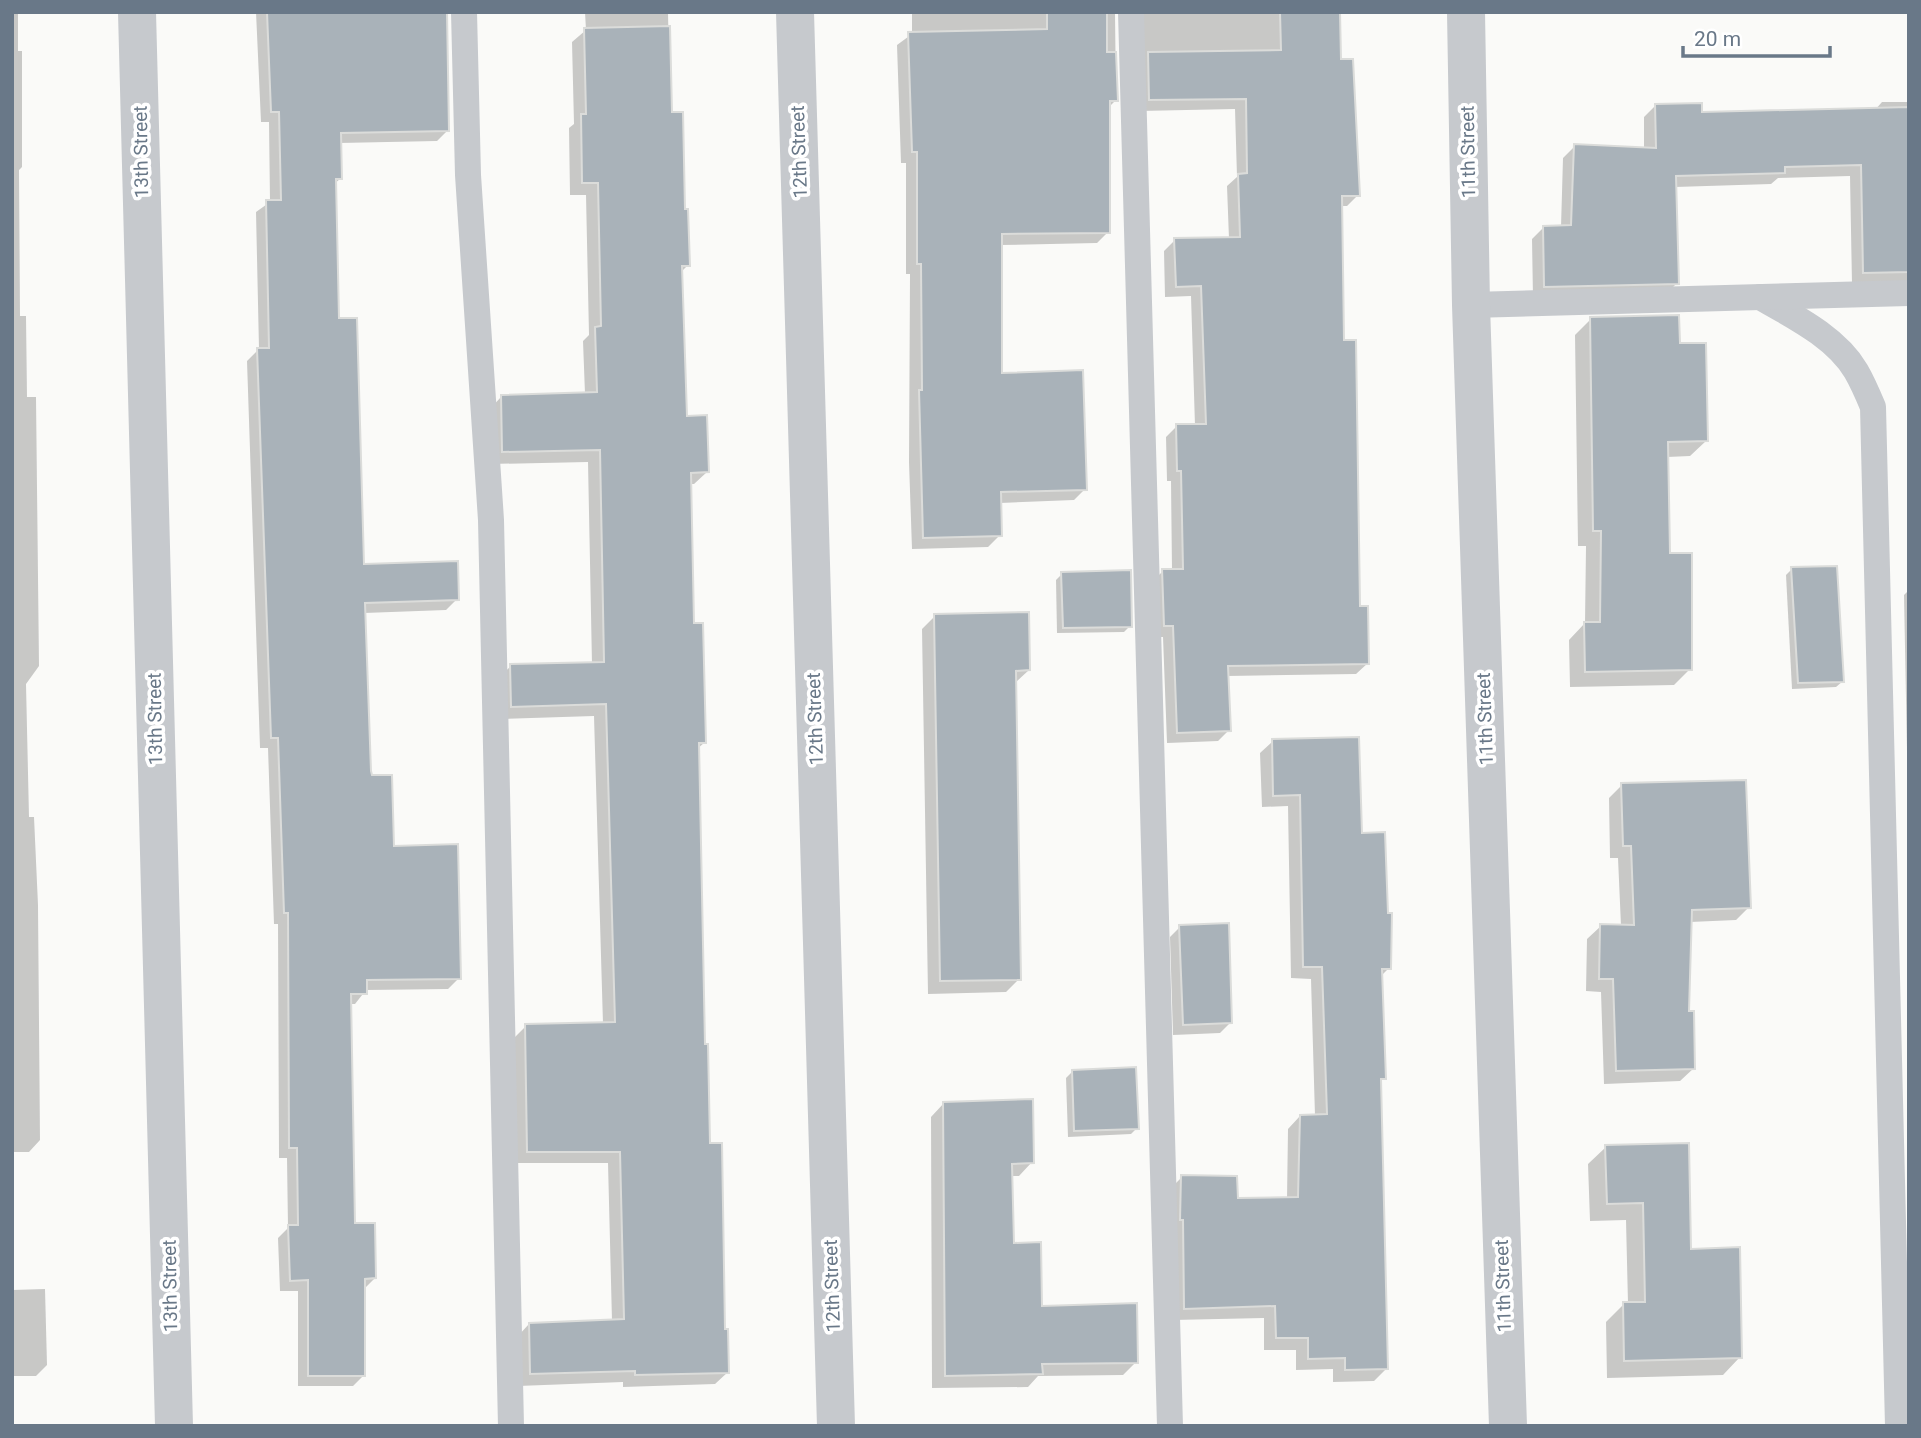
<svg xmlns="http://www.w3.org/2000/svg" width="1921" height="1438" font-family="Roboto,sans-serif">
  <rect width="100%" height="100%" fill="#fafaf8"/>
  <g fill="#0003">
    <path d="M 12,12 L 18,12 L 18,51 L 22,51 L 22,167 L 19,170 L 20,316 L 26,316 L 27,397 L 36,397 L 39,666 L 26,684 L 29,817 L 34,817 L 38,905 L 40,1140 L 29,1152 L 12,1152 Z"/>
    <path d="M 256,12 L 445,12 L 448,130 L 437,141 L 339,143 L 340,179 L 334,184 L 337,320 L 362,565 L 457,599 L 446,610 L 364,613 L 369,771 L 392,847 L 459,978 L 448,989 L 366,990 L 355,1004 L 349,1004 L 353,1225 L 375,1278 L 364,1289 L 364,1375 L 353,1386 L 298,1386 L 298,1291 L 280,1291 L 278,1238 L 288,1228 L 287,1158 L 279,1158 L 278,924 L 274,924 L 268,748 L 260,748 L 247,361 L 259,349 L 256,212 L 270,202 L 269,122 L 261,122 Z"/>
    <path d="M 585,12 L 668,12 L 670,114 L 688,265 L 681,272 L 685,417 L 707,472 L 694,484 L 689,484 L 692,625 L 704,743 L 697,749 L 703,1046 L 728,1372 L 715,1384 L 623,1387 L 623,1382 L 518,1386 L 517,1337 L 529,1324 L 612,1321 L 608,1163 L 515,1163 L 514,1038 L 526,1026 L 603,1024 L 594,716 L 499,719 L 498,678 L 511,666 L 592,664 L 588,462 L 490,464 L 489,410 L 501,397 L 585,394 L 583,341 L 589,335 L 586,195 L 570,195 L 569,128 L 574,124 L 572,42 L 586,30 Z"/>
    <path d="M 912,12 L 1115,12 L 1116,100 L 1108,108 L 1108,232 L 1097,243 L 1001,245 L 1001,375 L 1085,489 L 1074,500 L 1000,503 L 1000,535 L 988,547 L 912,549 L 909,462 L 910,274 L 906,274 L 906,163 L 901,163 L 897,45 L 912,34 Z"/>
    <path d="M 1142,12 L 1339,12 L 1339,61 L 1358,195 L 1347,206 L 1340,206 L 1342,342 L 1358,608 L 1368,663 L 1356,674 L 1227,676 L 1229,730 L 1218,741 L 1167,743 L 1163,637 L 1153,637 L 1152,582 L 1163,571 L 1172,571 L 1171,481 L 1167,481 L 1166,437 L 1177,426 L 1195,426 L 1191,296 L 1165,297 L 1164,251 L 1175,240 L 1229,239 L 1227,186 L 1237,177 L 1235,109 L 1139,111 Z"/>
    <path d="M 1882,102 L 1909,102 L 1909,284 L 1852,284 L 1850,176 L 1778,178 L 1771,184 L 1675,187 L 1677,283 L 1665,295 L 1533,298 L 1532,239 L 1543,228 L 1561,227 L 1563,158 L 1575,146 L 1644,149 L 1644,117 L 1655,106 L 1700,114 L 1875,110 Z"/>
    <path d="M 1591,319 L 1678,345 L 1706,441 L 1690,456 L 1667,457 L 1669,555 L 1690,669 L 1674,685 L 1570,687 L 1569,640 L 1585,623 L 1586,546 L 1578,546 L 1575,335 Z"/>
    <path d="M 1792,569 L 1843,681 L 1836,687 L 1792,689 L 1786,575 Z"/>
    <path d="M 1062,574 L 1130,626 L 1124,632 L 1057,633 L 1056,580 Z"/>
    <path d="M 1909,590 L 1909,856 L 1904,595 Z"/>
    <path d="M 935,616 L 1029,670 L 1015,683 L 1019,979 L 1006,992 L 928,994 L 922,629 Z"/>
    <path d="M 1273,741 L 1360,835 L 1389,968 L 1381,976 L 1384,1078 L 1379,1083 L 1386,1369 L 1374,1381 L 1333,1382 L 1333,1369 L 1296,1370 L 1296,1350 L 1264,1350 L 1264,1318 L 1173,1320 L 1170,1189 L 1182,1177 L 1236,1199 L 1287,1199 L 1288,1129 L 1300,1116 L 1315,1116 L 1311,979 L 1291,978 L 1288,806 L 1262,807 L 1260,753 Z"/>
    <path d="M 1622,785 L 1749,907 L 1736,920 L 1690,922 L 1687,1013 L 1694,1068 L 1680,1081 L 1604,1084 L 1601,992 L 1586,991 L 1587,939 L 1601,926 L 1621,926 L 1618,858 L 1610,858 L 1609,798 Z"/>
    <path d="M 1180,927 L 1231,1022 L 1220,1033 L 1173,1035 L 1170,937 Z"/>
    <path d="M 1073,1071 L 1137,1128 L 1131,1134 L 1068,1137 L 1066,1078 Z"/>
    <path d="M 944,1103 L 1032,1162 L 1019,1176 L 1010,1176 L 1012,1245 L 1040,1308 L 1136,1362 L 1123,1375 L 1038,1376 L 1028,1387 L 932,1388 L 931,1117 Z"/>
    <path d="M 1606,1147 L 1689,1250 L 1740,1357 L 1723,1375 L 1607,1378 L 1606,1322 L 1624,1304 L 1628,1304 L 1626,1220 L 1590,1221 L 1588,1164 Z"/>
    <path d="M 45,1289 L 47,1365 L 36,1376 L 12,1376 L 12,1290 Z"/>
  </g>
  <g fill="#a9b2b9" stroke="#dbdcda" stroke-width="2">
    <path d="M 267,12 L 447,12 L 449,131 L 341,133 L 342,179 L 336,179 L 339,318 L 357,318 L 364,564 L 458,561 L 459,600 L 365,603 L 371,771 L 372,775 L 392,775 L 394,846 L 458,844 L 461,979 L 367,980 L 367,994 L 351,994 L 355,1223 L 375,1223 L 376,1278 L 365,1279 L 365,1376 L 308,1376 L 308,1280 L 290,1281 L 288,1225 L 298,1225 L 297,1148 L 289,1148 L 288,913 L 284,913 L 278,738 L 271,738 L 257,348 L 269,348 L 266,200 L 281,200 L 279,112 L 271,112 Z"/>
    <path d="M 1047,12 L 1107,12 L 1107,52 L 1116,52 L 1118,101 L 1110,101 L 1110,233 L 1002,234 L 1002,373 L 1083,370 L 1087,490 L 1001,492 L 1002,536 L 923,538 L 919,390 L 922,390 L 921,264 L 917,264 L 917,152 L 912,152 L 908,32 L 1047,29 Z"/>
    <path d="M 1280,12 L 1340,12 L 1341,59 L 1353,59 L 1360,196 L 1342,196 L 1344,340 L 1356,340 L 1360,606 L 1368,606 L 1369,664 L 1228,666 L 1231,731 L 1177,733 L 1173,626 L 1164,626 L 1162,569 L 1183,569 L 1181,471 L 1177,471 L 1176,424 L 1206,424 L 1201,286 L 1176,287 L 1174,238 L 1240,237 L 1238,174 L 1247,173 L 1246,99 L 1149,100 L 1148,52 L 1281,50 Z"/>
    <path d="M 670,26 L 672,112 L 683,112 L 685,209 L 688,209 L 690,266 L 682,266 L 687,416 L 707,415 L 709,472 L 691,473 L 694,623 L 703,623 L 706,743 L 699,743 L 705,1044 L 708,1044 L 710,1143 L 722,1143 L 725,1329 L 728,1329 L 729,1373 L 635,1375 L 635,1371 L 530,1374 L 529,1323 L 624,1319 L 620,1152 L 527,1152 L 525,1024 L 615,1022 L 606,704 L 511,707 L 510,664 L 604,662 L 600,450 L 502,452 L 501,395 L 597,392 L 595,327 L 601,326 L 598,183 L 582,183 L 581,114 L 586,114 L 584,28 Z"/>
    <path d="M 1702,103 L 1702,112 L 1909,107 L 1909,272 L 1863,273 L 1861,165 L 1785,167 L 1785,173 L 1676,176 L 1679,284 L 1544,287 L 1543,226 L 1571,225 L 1574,144 L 1656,148 L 1655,104 Z"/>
    <path d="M 1679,315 L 1680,343 L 1706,343 L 1708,441 L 1668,442 L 1670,553 L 1692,553 L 1692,670 L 1585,672 L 1584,622 L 1600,622 L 1601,531 L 1593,531 L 1590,317 Z"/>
    <path d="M 1837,566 L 1844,682 L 1798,683 L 1791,567 Z"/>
    <path d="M 1131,570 L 1132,627 L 1063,628 L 1061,572 Z"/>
    <path d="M 1029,612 L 1030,670 L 1016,671 L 1021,980 L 940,981 L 934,614 Z"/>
    <path d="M 1359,737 L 1362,833 L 1385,832 L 1388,913 L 1392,913 L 1391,969 L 1382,969 L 1386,1079 L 1381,1079 L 1388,1369 L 1345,1370 L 1345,1358 L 1308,1359 L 1308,1338 L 1276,1338 L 1275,1306 L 1184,1309 L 1183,1220 L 1180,1220 L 1181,1175 L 1237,1176 L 1238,1198 L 1298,1197 L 1300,1115 L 1327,1114 L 1322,967 L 1303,967 L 1300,795 L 1273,796 L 1272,739 Z"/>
    <path d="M 1746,780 L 1751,908 L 1692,910 L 1689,1011 L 1694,1011 L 1695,1069 L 1616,1071 L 1613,979 L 1599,979 L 1600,924 L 1634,925 L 1631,846 L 1623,846 L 1621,783 Z"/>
    <path d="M 1229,923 L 1232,1023 L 1183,1025 L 1179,925 Z"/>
    <path d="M 1136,1067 L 1139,1129 L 1074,1131 L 1072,1070 Z"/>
    <path d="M 1033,1099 L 1034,1163 L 1012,1164 L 1014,1243 L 1041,1242 L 1042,1306 L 1137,1303 L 1138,1363 L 1042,1364 L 1043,1374 L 945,1376 L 943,1102 Z"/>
    <path d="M 1689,1143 L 1691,1249 L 1740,1247 L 1742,1358 L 1624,1361 L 1623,1302 L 1645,1302 L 1643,1203 L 1607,1204 L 1605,1145 Z"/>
  </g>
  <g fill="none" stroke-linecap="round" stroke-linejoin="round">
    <g stroke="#c6c9cd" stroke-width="26">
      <path d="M 464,12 L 468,175 L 491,520 L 511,1426"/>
      <path d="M 1131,12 L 1170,1426"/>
      <path d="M 1760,297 C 1793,316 1836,337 1856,371 C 1863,383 1868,395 1873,407 L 1898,1426"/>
      <path d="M 1471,305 L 1909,293"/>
    </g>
    <g stroke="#c6c9cd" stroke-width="38">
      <path d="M 137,12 L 174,1426"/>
      <path d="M 795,12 L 836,1426"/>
      <path d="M 1466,12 L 1471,305 L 1508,1426"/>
    </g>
  </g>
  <g text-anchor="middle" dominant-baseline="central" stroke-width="7" stroke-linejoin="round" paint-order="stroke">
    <g font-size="19" fill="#697888" stroke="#fff">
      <text transform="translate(141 152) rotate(-91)">13th Street</text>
      <text transform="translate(799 152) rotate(-92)">12th Street</text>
      <text transform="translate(1468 152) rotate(-91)">11th Street</text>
      <text transform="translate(155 719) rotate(-91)">13th Street</text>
      <text transform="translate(815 719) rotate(-92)">12th Street</text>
      <text transform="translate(1485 719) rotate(-92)">11th Street</text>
      <text transform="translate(170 1286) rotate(-91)">13th Street</text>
      <text transform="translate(832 1286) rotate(-92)">12th Street</text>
      <text transform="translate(1503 1286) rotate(-92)">11th Street</text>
    </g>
  </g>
  <rect width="1921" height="1438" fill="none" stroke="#697888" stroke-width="28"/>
  <path d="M1683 46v10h147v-10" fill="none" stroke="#697888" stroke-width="3.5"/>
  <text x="1694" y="46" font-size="21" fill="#697888" stroke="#ffffff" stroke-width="5" paint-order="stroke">20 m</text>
</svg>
